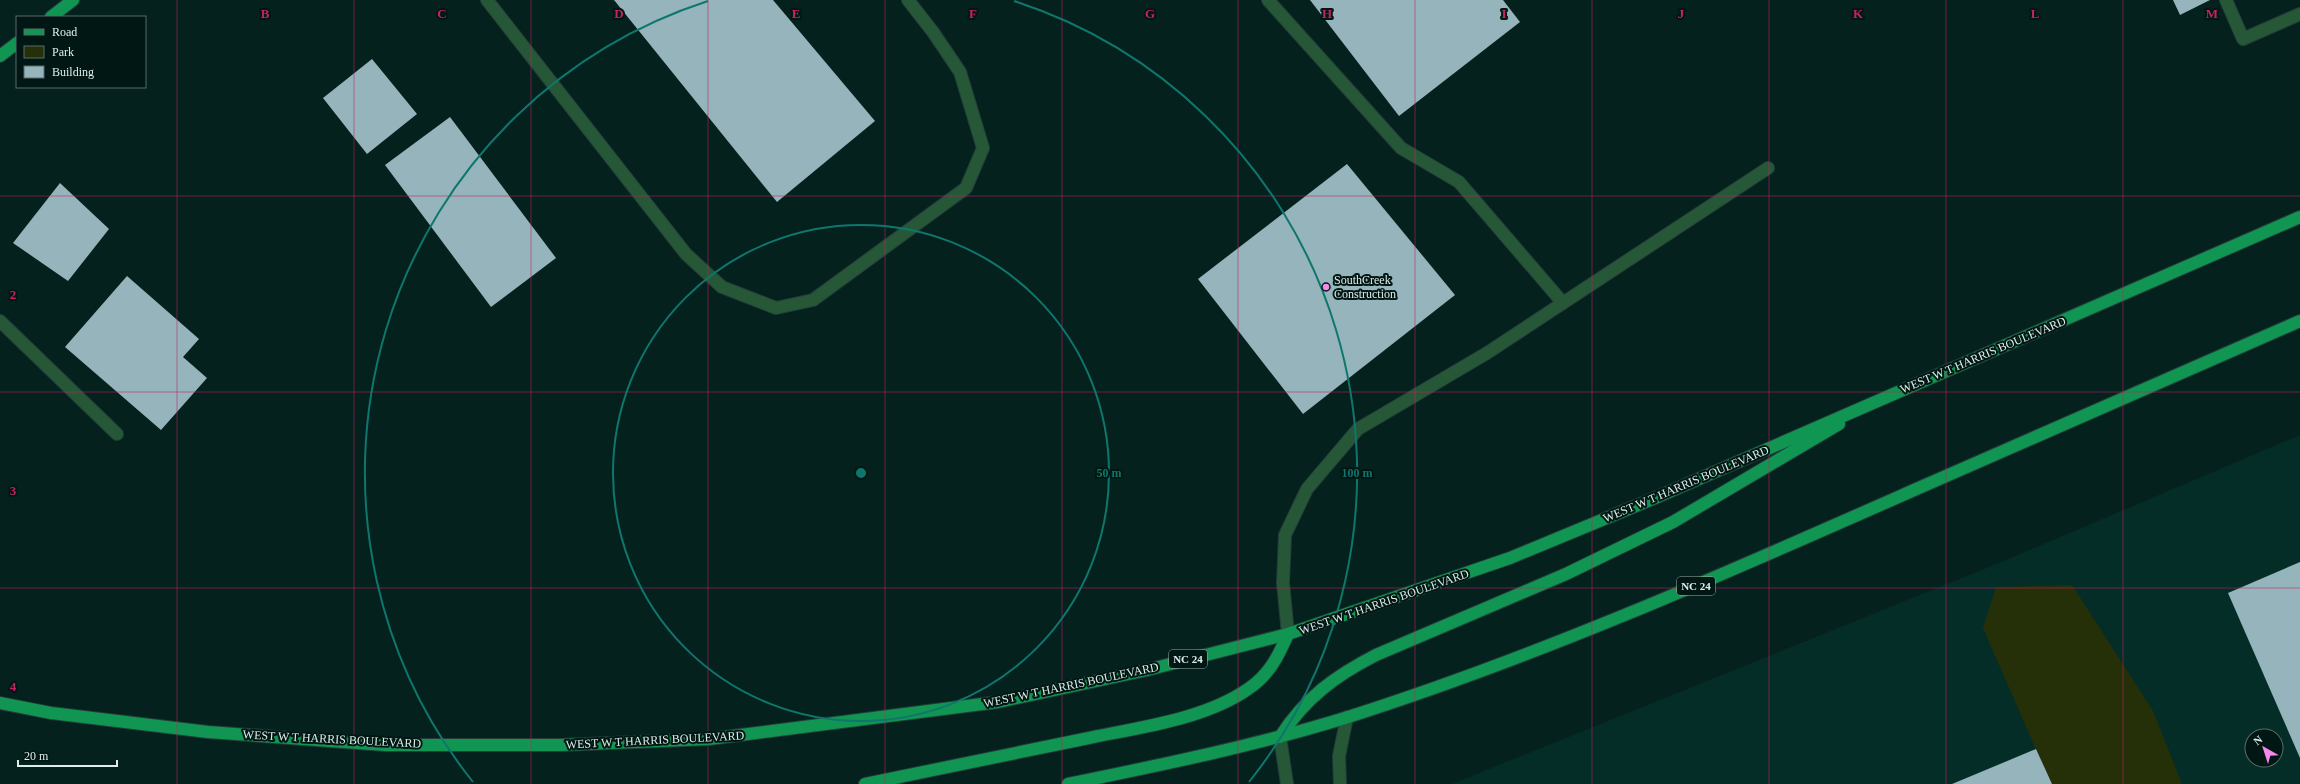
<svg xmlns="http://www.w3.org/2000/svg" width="2300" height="784" font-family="'Times New Roman',serif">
  <rect width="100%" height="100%" fill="#05211d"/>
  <path fill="#042d28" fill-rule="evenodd" d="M 2300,435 L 2300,784 L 1452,784 L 1999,563 ZM 2252,736 L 2276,736 L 2276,760 L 2252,760 Z"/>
  <path fill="#253009" d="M 2072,585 L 2153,711 L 2182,784 L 2051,784 L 1983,628 L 1996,587 Z"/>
  <g fill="#96b4bb">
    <path d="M 614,0 L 773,0 L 875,121 L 777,202 Z"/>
    <path d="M 1310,0 L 1503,0 L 1520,22 L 1399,116 Z"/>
    <path d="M 2173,0 L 2210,0 L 2180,15 Z"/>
    <path d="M 372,59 L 417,114 L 367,154 L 323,98 Z"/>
    <path d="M 450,117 L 556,258 L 491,307 L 385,165 Z"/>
    <path d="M 1347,164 L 1455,295 L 1303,414 L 1198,279 Z"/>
    <path d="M 60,183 L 109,229 L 68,281 L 13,243 Z"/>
    <path d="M 127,276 L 199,339 L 183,357 L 207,378 L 161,430 L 65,347 Z"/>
    <path d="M 2300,562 L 2300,758 L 2228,593 Z"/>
    <path d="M 2036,749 L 2052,784 L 1952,784 Z"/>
  </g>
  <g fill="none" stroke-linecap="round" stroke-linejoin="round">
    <g stroke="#233e3a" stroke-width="14">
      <g id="minor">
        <path d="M 487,0 L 686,254 L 722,287 L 776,308 L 813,300 L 966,188 L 983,148 L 960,72 L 933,32 L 908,0"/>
        <path d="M 1268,0 L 1401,148 L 1459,182 L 1563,303"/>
        <path d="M 2226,0 L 2243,39 L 2300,14"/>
        <path d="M 0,321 L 117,434"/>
        <path d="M 1288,634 L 1283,583 L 1285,535 L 1307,489 L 1358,429 L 1487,353 L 1768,168"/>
        <path d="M 1280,737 L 1287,784"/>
        <path d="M 1340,784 L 1339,756 L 1347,717"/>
      </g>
    </g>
    <g stroke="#233e3a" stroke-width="14">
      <g id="major">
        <path d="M 51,17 L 73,0"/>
        <path d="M 0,56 L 17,43"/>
        <path d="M 0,703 L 51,713 L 208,732 L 385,745 L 561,745 L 709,739 L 998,702 L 1147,670 L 1288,634 L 1510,558 L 1655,498 L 2300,217"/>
        <path d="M 1280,737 C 1305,698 1335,676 1376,655 L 1566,574 L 1673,522 L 1839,424"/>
        <path d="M 865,784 C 938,769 1011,754 1084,739 C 1135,728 1204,720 1248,689 C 1269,675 1278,657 1288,634"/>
        <path d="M 1068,784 C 1161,765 1254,746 1345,718 C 1537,657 1722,575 1905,494 C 2037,436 2168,379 2300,321"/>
      </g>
    </g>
    <use href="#minor" stroke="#265838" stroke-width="12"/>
    <use href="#major" stroke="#119552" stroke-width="12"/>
  </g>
  <path fill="none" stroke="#c32362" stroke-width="1" stroke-opacity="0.55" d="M 177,0 L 177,784M 354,0 L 354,784M 531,0 L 531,784M 708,0 L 708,784M 885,0 L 885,784M 1062,0 L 1062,784M 1238,0 L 1238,784M 1415,0 L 1415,784M 1592,0 L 1592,784M 1769,0 L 1769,784M 1946,0 L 1946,784M 2123,0 L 2123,784M 0,196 L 2300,196M 0,392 L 2300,392M 0,588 L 2300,588"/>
  <g fill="none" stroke="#0f766e" stroke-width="2">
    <circle cx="861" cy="473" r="248"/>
    <path d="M473 782A496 496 0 0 1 708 1M1014 1A496 496 0 0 1 1249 782"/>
  </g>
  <circle fill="#f788eb" stroke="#001714" stroke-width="1.5" cx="1326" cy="287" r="4"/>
  <g text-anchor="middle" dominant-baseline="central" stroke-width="4" stroke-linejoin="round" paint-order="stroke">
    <g fill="#001714" stroke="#9badaa" stroke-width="1">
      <rect x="1677" y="577" width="38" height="18" rx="3"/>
      <rect x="1169" y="650" width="38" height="18" rx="3"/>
    </g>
    <g font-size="11" font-weight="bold" fill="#deedea">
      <text x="1696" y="586">NC 24</text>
      <text x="1188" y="659">NC 24</text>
    </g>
    <g font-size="12" fill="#deedea" stroke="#001714" text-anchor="start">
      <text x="1334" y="280">SouthCreek<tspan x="1334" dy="14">Construction</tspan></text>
    </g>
    <g font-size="12" fill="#deedea" stroke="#001714">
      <text transform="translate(1983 355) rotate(-23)">WEST W T HARRIS BOULEVARD</text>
      <text transform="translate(1686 484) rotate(-23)">WEST W T HARRIS BOULEVARD</text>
      <text transform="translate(1384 602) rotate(-19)">WEST W T HARRIS BOULEVARD</text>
      <text transform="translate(1071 685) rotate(-12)">WEST W T HARRIS BOULEVARD</text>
      <text transform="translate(332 739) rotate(3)">WEST W T HARRIS BOULEVARD</text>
      <text transform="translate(655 740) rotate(-3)">WEST W T HARRIS BOULEVARD</text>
    </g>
  </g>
  <g font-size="13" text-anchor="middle" font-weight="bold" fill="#c32362" stroke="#001714" stroke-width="4" stroke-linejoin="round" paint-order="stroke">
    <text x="265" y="18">B</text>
    <text x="442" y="18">C</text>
    <text x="619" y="18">D</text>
    <text x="796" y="18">E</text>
    <text x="973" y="18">F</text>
    <text x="1150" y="18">G</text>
    <text x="1327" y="18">H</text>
    <text x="1504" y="18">I</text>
    <text x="1681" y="18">J</text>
    <text x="1858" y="18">K</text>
    <text x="2035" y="18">L</text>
    <text x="2212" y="18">M</text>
    <text x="13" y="299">2</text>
    <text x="13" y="495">3</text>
    <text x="13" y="691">4</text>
  </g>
  <circle cx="861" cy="473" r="6" fill="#0f766e" stroke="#001714" stroke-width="2"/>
  <g font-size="12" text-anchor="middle" font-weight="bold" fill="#0f766e" stroke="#001714" stroke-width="4" stroke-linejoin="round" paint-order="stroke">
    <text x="1109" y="477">50 m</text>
    <text x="1357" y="477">100 m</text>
  </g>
  <rect x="16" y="16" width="130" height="72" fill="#001714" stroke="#596d6a"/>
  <rect x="24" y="29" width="20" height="6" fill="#119552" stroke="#596d6a"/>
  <text x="52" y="36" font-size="12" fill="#deedea">Road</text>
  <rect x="24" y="46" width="20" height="12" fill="#253009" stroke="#596d6a"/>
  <text x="52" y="56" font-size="12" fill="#deedea">Park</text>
  <rect x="24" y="66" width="20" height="12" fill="#96b4bb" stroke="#596d6a"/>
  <text x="52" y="76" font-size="12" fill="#deedea">Building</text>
  <g transform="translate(2264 748) rotate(321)"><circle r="19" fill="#001714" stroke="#596d6a"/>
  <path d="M0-3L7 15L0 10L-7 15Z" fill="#f788eb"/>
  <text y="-6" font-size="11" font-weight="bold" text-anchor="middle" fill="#deedea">N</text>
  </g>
  <path d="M18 760v6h99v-6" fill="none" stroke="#deedea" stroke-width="2"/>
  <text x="24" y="760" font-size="12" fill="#deedea" stroke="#001714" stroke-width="3" paint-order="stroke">20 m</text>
</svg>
